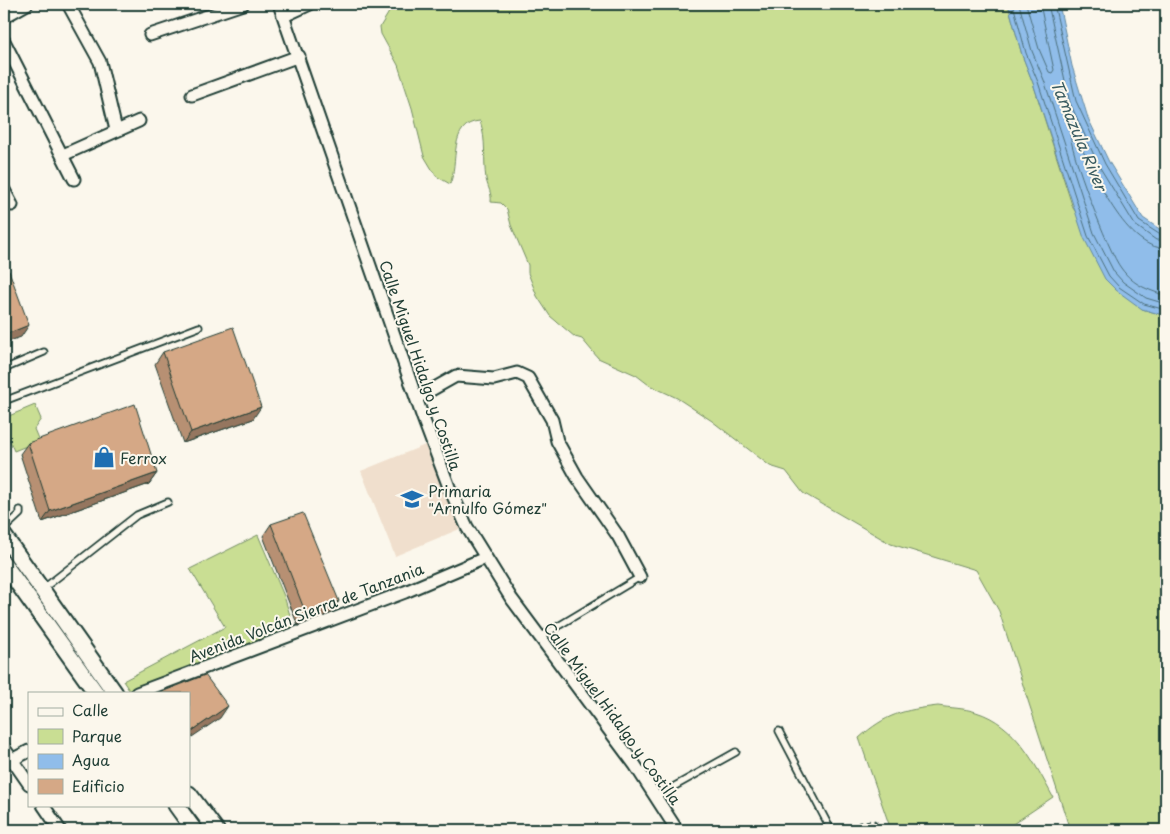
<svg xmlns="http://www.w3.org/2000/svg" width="1170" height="834" font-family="'Playpen Sans',sans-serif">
  <rect width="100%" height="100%" fill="#fbf7ec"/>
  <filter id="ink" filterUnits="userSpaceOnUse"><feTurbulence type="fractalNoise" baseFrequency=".02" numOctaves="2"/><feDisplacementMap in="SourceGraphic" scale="10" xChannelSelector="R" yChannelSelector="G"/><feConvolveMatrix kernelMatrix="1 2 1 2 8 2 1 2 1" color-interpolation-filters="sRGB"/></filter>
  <g filter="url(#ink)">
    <path fill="#f0dfcd" d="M 430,443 L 462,528 L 395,556 L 361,471 Z"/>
    <g fill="#c9de93" stroke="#748e64">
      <path d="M 394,4 L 1008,4 L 1022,55 L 1033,83 L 1073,208 L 1142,309 L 1166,316 L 1166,830 L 1070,830 L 999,611 L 976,570 L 891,544 L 803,493 L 786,471 L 770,466 L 712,421 L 677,398 L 649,385 L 636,375 L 598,358 L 582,339 L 575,337 L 550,316 L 537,296 L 528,273 L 528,265 L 511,225 L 507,209 L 501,203 L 491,202 C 492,193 488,188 486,179 C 483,159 487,141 480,121 C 448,123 459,163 450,184 L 436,176 L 424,156 L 412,108 L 398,65 L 381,34 L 380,27 Z"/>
      <path d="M 35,405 L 41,419 L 34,429 L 39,441 L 14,451 L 9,439 L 4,441 L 4,418 Z"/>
      <path d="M 258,535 L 284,596 L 294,628 L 138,693 L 131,693 L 123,681 L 225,627 L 190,569 Z"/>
      <path d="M 938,706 C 950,708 964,708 976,712 C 1016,724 1035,764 1053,797 L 1004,830 L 891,830 L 859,738 C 886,714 903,710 938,706 Z"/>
    </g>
    <path fill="#90bdea" stroke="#638aa1" d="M 1008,4 L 1059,4 L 1072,66 L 1088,118 L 1109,162 L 1143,218 L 1161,230 L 1166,229 L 1166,316 L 1142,309 L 1116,290 L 1105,279 L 1084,238 L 1033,83 L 1022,55 Z"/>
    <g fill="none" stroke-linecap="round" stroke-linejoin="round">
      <g stroke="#4c707d" stroke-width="1">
        <path d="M 1013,4 L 1026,53 L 1038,82 L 1088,236 L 1109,276 L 1119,287 L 1144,304 L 1166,310"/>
        <path d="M 1019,4 L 1032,51 L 1044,80 L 1094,233 L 1114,272 L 1123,282 L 1146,298 L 1166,304"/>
        <path d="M 1026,4 L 1039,49 L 1049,72 L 1052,73 L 1054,70 L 1040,4"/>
        <path d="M 1048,4 L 1070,103 L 1099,166 L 1135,225 L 1156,240 L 1166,240"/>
        <path d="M 1054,4 L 1076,101 L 1105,164 L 1139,221 L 1159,234 L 1166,234"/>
        <path d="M 1166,248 C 1124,251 1089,163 1074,131 L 1070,131 C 1068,147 1109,253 1121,268 C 1134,286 1147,289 1166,296"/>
      </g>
      <g stroke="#1f3d34" stroke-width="9">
        <g id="lane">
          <path d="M 4,369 L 44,352"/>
          <path d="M 4,401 L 199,327"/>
          <path d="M 4,529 L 20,514 L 20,510"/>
          <path d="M 44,588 L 137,515 L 168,502"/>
          <path d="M 540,637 L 640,577"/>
          <path d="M 779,731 L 831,830"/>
          <path d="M 657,796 L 736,752"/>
        </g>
      </g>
      <g stroke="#1f3d34" stroke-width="15">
        <g id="street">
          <path d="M 68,4 L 100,62 L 116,130"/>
          <path d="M 279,4 L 423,418 L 449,487 L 467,527 L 511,598 L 635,765 L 677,830"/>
          <path d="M 284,16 L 310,4"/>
          <path d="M 4,17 L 27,4"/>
          <path d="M 150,35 L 243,4"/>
          <path d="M 4,41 L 74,179"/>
          <path d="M 192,95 L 299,56"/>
          <path d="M 63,155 L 139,121"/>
          <path d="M 4,190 L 12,205"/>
          <path d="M 417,398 L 456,376 L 494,379 L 517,373 L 528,378 L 552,420 L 557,441 L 577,477 L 618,536 L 640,577"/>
          <path d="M 137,693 L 405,592 L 485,558"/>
          <path d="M 4,748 L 29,784"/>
          <path d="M 4,764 L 29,751"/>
          <path d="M 43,805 L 60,830"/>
        </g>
      </g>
      <g stroke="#1f3d34" stroke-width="19">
        <g id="secondary">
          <path d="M 4,536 L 115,693"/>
          <path d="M 4,564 L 96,693"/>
          <path d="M 189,794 L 216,830"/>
          <path d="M 176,805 L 194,830"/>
        </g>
      </g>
      <path stroke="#1f3d34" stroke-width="2" stroke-dasharray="4 4" stroke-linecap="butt" d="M 858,823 L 873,820 L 880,824 L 883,830"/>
      <use href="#lane" stroke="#fbf7ec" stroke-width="5.5"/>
      <use href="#street" stroke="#fbf7ec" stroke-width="11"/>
      <use href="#secondary" stroke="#fbf7ec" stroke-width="15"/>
    </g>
    <g fill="#b79073" stroke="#1f3d34">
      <path d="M 163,352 L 253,419 L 183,443 L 155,364 Z"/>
      <path d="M 28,443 L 157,473 L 149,484 L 42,522 L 20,454 Z"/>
      <path d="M 271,524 L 332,613 L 298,626 L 263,536 Z"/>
    </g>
    <g fill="#95765e" stroke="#1f3d34">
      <path d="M 29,325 L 21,337 L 4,343 L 4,335 Z"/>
      <path d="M 261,407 L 253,419 L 183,443 L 191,432 Z"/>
      <path d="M 157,473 L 149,484 L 42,522 L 50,511 Z"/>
      <path d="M 339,601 L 332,613 L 298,626 L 306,614 Z"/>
      <path d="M 228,706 L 220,718 L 189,739 L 189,733 Z"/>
    </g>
    <g fill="#d5a886" stroke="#1f3d34">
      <path d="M 9,271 L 29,325 L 4,335 L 4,273 Z"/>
      <path d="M 233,327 L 261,407 L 191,432 L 163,352 Z"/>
      <path d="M 135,404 L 157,473 L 50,511 L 28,443 Z"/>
      <path d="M 303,513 L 339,601 L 306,614 L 271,524 Z"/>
      <path d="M 205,675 L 228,706 L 189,733 L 189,693 L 159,693 Z"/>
    </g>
  </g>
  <defs>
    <g id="shop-bare" transform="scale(1.725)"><path d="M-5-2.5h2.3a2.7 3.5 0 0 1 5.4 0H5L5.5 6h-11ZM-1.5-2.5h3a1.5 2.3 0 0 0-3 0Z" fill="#1f6fb2" stroke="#fbf7ec" stroke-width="2.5" paint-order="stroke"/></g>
    <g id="school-bare" transform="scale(1.725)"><path d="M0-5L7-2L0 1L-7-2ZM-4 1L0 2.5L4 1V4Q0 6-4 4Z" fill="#1f6fb2" stroke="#fbf7ec" stroke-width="2.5" paint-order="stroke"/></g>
  </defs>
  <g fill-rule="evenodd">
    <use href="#shop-bare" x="104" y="457"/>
    <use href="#school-bare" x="412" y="499"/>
  </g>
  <g text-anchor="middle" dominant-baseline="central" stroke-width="4" stroke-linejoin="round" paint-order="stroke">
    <g font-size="15" fill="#1f3d34" stroke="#fbf7ec">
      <text transform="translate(421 365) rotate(71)">Calle Miguel Hidalgo y Costilla</text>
      <text transform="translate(306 612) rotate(-21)">Avenida Volcán Sierra de Tanzania</text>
      <text transform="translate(613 713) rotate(54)">Calle Miguel Hidalgo y Costilla</text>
    </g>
    <g font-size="15" fill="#1f3d34" stroke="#fbf7ec" text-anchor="start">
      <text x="120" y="457">Ferrox</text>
      <text x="428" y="490">Primaria<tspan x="428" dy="17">"Arnulfo Gómez"</tspan></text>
    </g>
    <g font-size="16" font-style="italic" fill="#3b5d62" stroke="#fbf7ec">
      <text transform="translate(1080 135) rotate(67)">Tamazula River</text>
    </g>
  </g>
  <rect width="1170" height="834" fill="none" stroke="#fbf7ec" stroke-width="20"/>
  <rect x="10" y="10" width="1150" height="814" fill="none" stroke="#1f3d34" stroke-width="2" filter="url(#ink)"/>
  <rect x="28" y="692" width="162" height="115" fill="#fbf7ec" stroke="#a3ada2"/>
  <rect x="38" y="708" width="25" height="8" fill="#fbf7ec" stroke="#a3ada2"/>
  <text x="72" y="716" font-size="15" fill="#1f3d34">Calle</text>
  <rect x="38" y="729" width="25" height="15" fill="#c9de93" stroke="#a3ada2"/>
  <text x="72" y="742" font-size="15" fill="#1f3d34">Parque</text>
  <rect x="38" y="754" width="25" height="15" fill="#90bdea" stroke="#a3ada2"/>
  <text x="72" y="766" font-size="15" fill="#1f3d34">Agua</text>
  <rect x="38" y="779" width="25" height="15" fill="#d5a886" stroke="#a3ada2"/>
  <text x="72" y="792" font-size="15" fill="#1f3d34">Edificio</text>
</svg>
